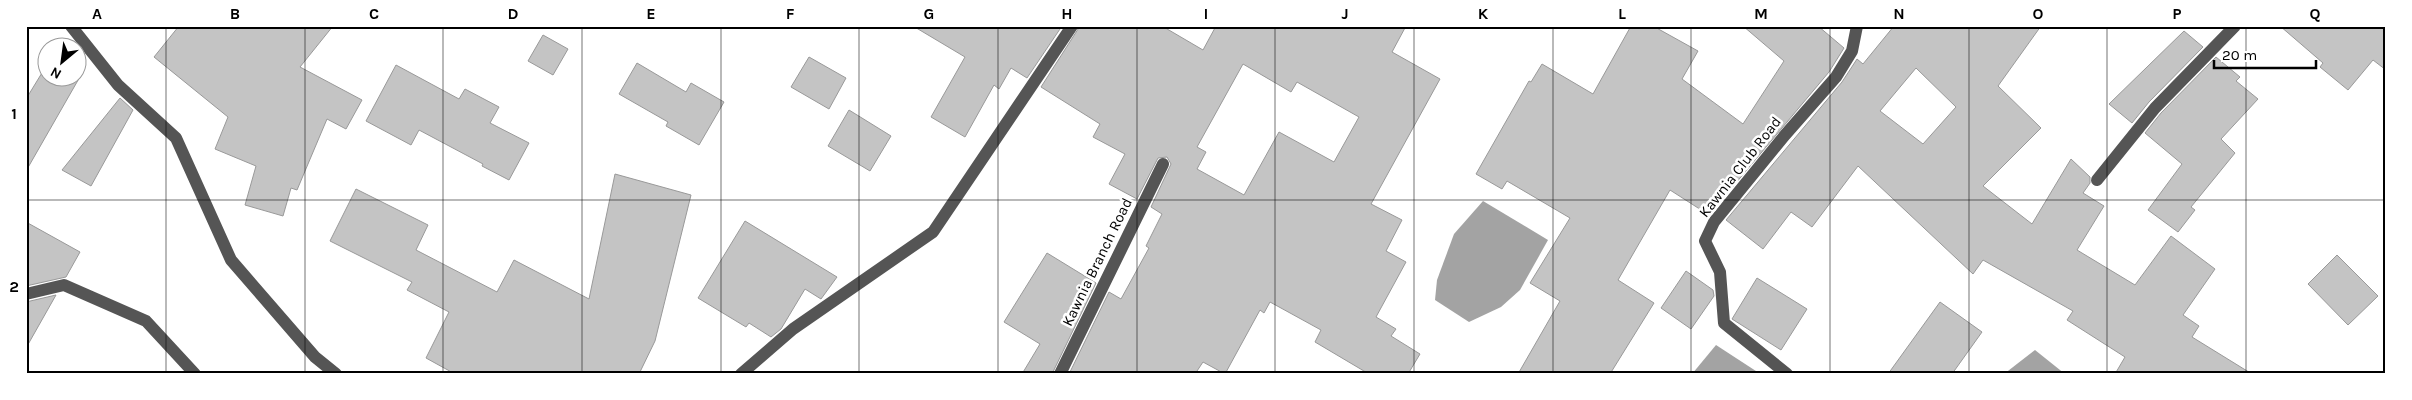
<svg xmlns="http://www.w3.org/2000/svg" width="2412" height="400" font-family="Karla,sans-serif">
  <rect width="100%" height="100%" fill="#fff"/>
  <g fill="#a3a3a3">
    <path d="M 1483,201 L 1548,240 L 1520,290 L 1501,307 L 1469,322 L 1435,300 L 1437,280 L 1454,234 Z"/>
    <path d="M 1716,345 L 1759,373 L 1760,374 L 1692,374 Z"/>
    <path d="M 2035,350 L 2065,374 L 2004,374 Z"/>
  </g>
  <g fill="#c4c4c4" stroke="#999" fill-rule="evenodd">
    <path d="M 179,26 L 333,26 L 300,67 L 362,100 L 346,129 L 327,119 L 297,190 L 291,188 L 283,216 L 245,205 L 256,166 L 215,149 L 228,117 L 154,57 Z"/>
    <path d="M 913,26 L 1062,26 L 1027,78 L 1011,68 L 999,89 L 994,85 L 965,137 L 931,117 L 965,57 Z"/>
    <path d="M 1080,26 L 1162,26 L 1203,50 L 1216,26 L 1406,26 L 1392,52 L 1440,79 L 1371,204 L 1402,220 L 1386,251 L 1406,262 L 1376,317 L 1396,329 L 1391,336 L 1420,354 L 1408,374 L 1369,374 L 1315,342 L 1321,330 L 1270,302 L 1264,313 L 1260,310 L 1225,374 L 1203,362 L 1195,374 L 1069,374 L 1109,292 L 1121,299 L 1149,248 L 1146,246 L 1162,214 L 1151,207 L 1171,164 L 1167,157 L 1158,158 L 1137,199 L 1109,184 L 1125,154 L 1093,137 L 1100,124 L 1041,87 ZM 1243,64 L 1291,92 L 1297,82 L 1359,117 L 1334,162 L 1279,132 L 1244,195 L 1197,169 L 1206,152 L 1197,147 Z"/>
    <path d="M 1631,26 L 1653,26 L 1698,51 L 1682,79 L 1743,124 L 1784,61 L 1743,26 L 1818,26 L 1844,48 L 1829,72 L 1709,215 L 1670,190 L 1618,280 L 1654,303 L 1610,374 L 1518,374 L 1560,301 L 1530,283 L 1570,218 L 1507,181 L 1502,189 L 1476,174 L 1529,81 L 1531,82 L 1542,64 L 1593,94 Z"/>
    <path d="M 1894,26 L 2041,26 L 1998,86 L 2041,128 L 1983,186 L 2032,224 L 2071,159 L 2090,177 L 2090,183 L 2083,193 L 2104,206 L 2077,250 L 2135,285 L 2171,236 L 2215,269 L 2183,315 L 2199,326 L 2192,337 L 2252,374 L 2115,374 L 2125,357 L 2067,320 L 2073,311 L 1983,260 L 1973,274 L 1858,166 L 1812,227 L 1791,212 L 1763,249 L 1726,220 L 1842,82 L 1857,59 L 1863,64 ZM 1916,68 L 1956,107 L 1923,144 L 1880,111 Z"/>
    <path d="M 2280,26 L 2386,26 L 2386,70 L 2373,60 L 2348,90 L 2320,67 L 2323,63 Z"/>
    <path d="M 2184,31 L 2203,47 L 2149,102 L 2132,123 L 2109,104 Z"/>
    <path d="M 543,35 L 568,49 L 553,75 L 528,61 Z"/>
    <path d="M 809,57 L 846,78 L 829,109 L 791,87 Z"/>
    <path d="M 2216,57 L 2240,77 L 2236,81 L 2258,99 L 2221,139 L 2235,153 L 2191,207 L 2195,210 L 2178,232 L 2148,210 L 2182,164 L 2145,133 L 2161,113 Z"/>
    <path d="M 48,63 L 48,78 L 78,78 L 78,73 L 81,75 L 26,171 L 26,99 Z"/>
    <path d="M 637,63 L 686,92 L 691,83 L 724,102 L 699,145 L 666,126 L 668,122 L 619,94 Z"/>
    <path d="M 396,65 L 459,99 L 465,89 L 499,107 L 490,123 L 529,143 L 509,180 L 482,166 L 483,164 L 419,130 L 411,145 L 366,121 Z"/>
    <path d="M 120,98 L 133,110 L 91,186 L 62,170 Z"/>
    <path d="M 849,110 L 891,136 L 870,171 L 828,146 Z"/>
    <path d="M 615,174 L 691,195 L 655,341 L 639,374 L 455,374 L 426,358 L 449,312 L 407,290 L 412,282 L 330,241 L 356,189 L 428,225 L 416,250 L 497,292 L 514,260 L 589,299 Z"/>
    <path d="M 745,221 L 837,277 L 821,299 L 805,289 L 781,329 L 771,337 L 749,323 L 746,327 L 698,298 Z"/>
    <path d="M 26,222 L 80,252 L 66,277 L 26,286 Z"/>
    <path d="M 1047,253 L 1096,283 L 1052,374 L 1022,374 L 1040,344 L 1004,322 Z"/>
    <path d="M 2337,255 L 2378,296 L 2348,325 L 2308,284 Z"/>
    <path d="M 1686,271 L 1713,290 L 1714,296 L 1691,329 L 1661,308 Z"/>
    <path d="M 1757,278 L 1807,309 L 1781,350 L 1732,319 Z"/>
    <path d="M 56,295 L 26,348 L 26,302 Z"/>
    <path d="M 1940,302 L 1982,332 L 1952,374 L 1888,374 Z"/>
  </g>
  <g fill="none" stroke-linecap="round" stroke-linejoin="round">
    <g stroke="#555" stroke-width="12">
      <path d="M 71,26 L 118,85 L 176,138 L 231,260 L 315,357 L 336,374"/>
      <path d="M 2097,180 L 2155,108 L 2235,26"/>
      <path d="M 26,294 L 64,285 L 146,321 L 195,374"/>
      <path d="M 741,374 L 793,329 L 933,232 L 1072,26"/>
      <path d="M 1060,374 L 1163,164"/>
      <path d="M 1787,374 L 1724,323 L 1720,272 L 1705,241 L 1714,222 L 1785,135 L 1836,77 L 1852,51 L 1857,26"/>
    </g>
  </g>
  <path fill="none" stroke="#000" stroke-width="1" stroke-opacity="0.55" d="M 166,26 L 166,374M 305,26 L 305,374M 443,26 L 443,374M 582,26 L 582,374M 721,26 L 721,374M 859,26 L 859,374M 998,26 L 998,374M 1137,26 L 1137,374M 1275,26 L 1275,374M 1414,26 L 1414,374M 1553,26 L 1553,374M 1691,26 L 1691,374M 1830,26 L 1830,374M 1969,26 L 1969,374M 2107,26 L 2107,374M 2246,26 L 2246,374M 26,200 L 2386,200"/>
  <g text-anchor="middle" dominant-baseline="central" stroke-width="5" stroke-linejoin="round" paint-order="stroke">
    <g font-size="15" fill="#000" stroke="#fff">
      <text transform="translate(1740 167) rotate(-52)">Kawnia Club Road</text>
      <text transform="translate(1097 262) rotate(-64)">Kawnia Branch Road</text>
    </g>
  </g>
  <rect width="2412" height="400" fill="none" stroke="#ffffff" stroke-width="55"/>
  <g transform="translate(62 62) rotate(209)"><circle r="24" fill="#ffffff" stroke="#999999"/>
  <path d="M0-4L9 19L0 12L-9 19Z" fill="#000000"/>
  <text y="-8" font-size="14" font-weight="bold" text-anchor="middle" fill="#000000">N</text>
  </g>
  <path d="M2214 60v8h102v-8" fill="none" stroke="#000000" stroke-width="2.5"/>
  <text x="2222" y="60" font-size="15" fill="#000000" stroke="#ffffff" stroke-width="4" paint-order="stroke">20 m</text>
  <rect x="28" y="28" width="2356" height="344" fill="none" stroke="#000" stroke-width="2"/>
  <g font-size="16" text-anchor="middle" font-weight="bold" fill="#000">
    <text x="97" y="19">A</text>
    <text x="235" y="19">B</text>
    <text x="374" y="19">C</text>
    <text x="513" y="19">D</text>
    <text x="651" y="19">E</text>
    <text x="790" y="19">F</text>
    <text x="929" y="19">G</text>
    <text x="1067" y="19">H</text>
    <text x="1206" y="19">I</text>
    <text x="1345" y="19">J</text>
    <text x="1483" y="19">K</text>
    <text x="1622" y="19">L</text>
    <text x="1761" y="19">M</text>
    <text x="1899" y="19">N</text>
    <text x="2038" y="19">O</text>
    <text x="2177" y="19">P</text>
    <text x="2315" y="19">Q</text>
    <text x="14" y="119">1</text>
    <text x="14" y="292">2</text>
  </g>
</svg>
